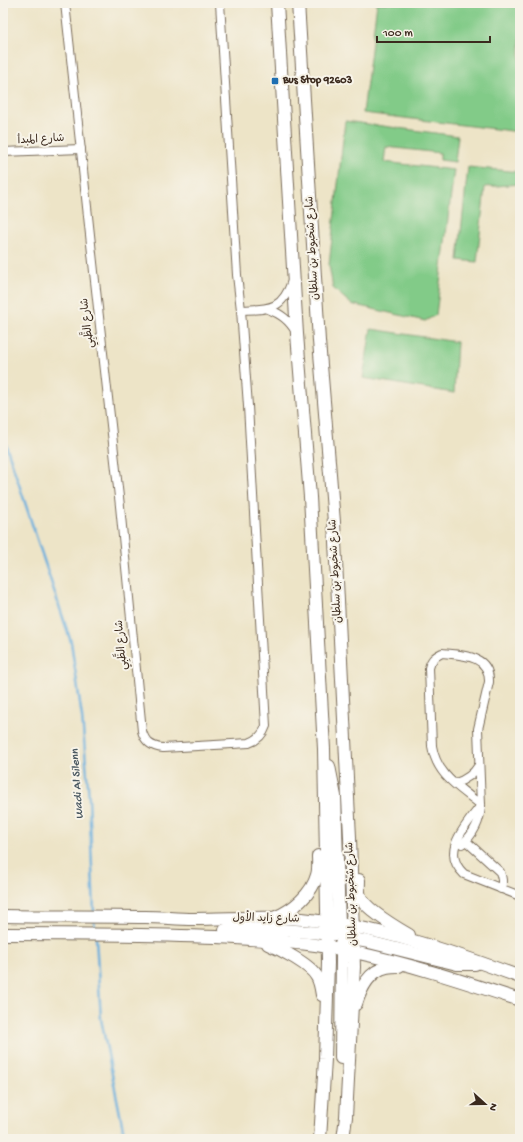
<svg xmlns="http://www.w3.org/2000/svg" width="523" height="1142" font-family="'Gochi Hand','Playpen Sans Arabic',sans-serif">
  <rect width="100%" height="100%" fill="#f7f3e8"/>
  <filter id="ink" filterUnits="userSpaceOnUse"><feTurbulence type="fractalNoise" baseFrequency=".025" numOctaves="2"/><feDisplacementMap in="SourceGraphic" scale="8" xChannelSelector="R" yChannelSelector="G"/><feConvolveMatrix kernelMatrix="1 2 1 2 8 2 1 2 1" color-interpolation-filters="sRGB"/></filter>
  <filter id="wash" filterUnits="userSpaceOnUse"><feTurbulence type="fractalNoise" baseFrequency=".012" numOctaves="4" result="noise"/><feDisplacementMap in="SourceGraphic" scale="16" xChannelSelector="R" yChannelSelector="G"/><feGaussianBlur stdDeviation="0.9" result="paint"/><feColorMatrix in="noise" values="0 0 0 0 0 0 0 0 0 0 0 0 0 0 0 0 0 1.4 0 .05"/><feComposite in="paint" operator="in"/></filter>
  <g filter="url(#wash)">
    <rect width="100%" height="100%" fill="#ede4c7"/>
    <g fill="#82cb88" stroke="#5e7a53">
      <path d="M 377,3 L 520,3 L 520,132 L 363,113 Z"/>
      <path d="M 345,121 L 458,136 L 455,162 L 440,160 L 440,153 L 386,147 L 384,162 L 454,170 L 436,315 L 425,321 L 351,304 L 333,288 L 329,265 Z"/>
      <path d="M 468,167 L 520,172 L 520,184 L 485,187 L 477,262 L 458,260 Z"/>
      <path d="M 371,329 L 457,342 L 454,393 L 363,378 Z"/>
    </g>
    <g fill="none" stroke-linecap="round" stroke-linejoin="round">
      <g stroke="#66aedd" stroke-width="2.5">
        <path d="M 3,436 L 71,642 L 82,717 L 89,798 L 94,913"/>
        <path d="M 94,920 L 95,931"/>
        <path d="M 96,938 L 101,1019 L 125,1139"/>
      </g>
    </g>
  </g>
  <g filter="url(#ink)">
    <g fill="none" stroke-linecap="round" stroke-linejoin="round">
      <g stroke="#796b59" stroke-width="10">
        <g id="minor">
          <path d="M 65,3 L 95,281 L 120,506 L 142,731 C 145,742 151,747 163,748 L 249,743 C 258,740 263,735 266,726 L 248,406 L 241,310 L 237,275 L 220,3"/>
          <path d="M 3,152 L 81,149"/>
          <path d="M 268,309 C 281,314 289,320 296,332"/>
          <path d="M 241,310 C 268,309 282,311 292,281"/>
          <path d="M 442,653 C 463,655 490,655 489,682 L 478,729 L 481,805 C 459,787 437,776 432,746 L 429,668 C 431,660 434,657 442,653 Z"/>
          <path d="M 455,783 C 466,780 473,775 479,765"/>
          <path d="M 481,805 C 467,825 439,851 464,874 L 520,896"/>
          <path d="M 466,841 L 500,872 C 502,878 503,882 501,889"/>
          <path d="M 462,844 C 474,834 480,822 481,806"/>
        </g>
      </g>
      <g stroke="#796b59" stroke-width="14">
        <g id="primary">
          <path d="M 277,3 L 297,334 L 310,497 L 324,749 L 328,963 L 325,1059 L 320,1139"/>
          <path d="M 298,3 L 319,341 L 334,522 L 350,837 L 354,967 L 346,1117 L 343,1139"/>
          <path d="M 329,766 L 335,796 L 339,924 C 341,935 346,943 353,951"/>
          <path d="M 359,880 C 359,885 358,891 360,896 C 365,909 397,928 409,935"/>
          <path d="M 3,916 C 50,917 98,916 145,917 C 161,917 177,919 193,919 C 229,919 266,916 302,919 C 377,926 450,951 520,977"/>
          <path d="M 276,917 C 293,910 312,894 317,875 C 319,869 318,862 318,856"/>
          <path d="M 225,930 L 282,930 L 335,934"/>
          <path d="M 3,934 C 81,934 159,934 237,938 C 276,941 316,943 354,952 C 411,964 465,982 520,1000"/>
          <path d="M 345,939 L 353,939 L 369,942 L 457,964 L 475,964"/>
          <path d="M 341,943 L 342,950 L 341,1058"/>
          <path d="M 268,944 C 280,949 311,965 317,977 C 320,982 321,989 322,995"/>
          <path d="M 356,1004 C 361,988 369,971 387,967 C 391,966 395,966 399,966"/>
        </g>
      </g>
      <use href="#minor" stroke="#fff" stroke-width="8"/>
      <use href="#primary" stroke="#fff" stroke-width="12"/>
    </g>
  </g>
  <rect fill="#1f6fb2" stroke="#f7f3e8" stroke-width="1.5" x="271" y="77" width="8" height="8" rx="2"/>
  <g text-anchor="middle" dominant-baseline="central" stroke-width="4" stroke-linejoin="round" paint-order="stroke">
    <g font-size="11" font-weight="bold" fill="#3b2a1e" stroke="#f7f3e8" text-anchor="start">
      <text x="283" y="81">Bus Stop 92603</text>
    </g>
    <g font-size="11" fill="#3b2a1e" stroke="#f7f3e8">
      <text transform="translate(41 140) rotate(-3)">شارع المبدأ</text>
      <text transform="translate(313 248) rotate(-93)">شارع شخبوط بن سلطان</text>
      <text transform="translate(88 323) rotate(-97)">شارع الظَّبِي</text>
      <text transform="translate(336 571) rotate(-93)">شارع شخبوط بن سلطان</text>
      <text transform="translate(122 645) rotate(-95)">شارع الظَّبِي</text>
      <text transform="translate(352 894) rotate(-92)">شارع شخبوط بن سلطان</text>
      <text transform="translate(266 919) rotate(1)">شارع زايد الأول</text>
    </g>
    <g font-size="12" font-style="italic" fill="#4a5861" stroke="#f7f3e8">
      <text transform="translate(78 784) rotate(-94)">Wadi Al Silenn</text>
    </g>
  </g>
  <rect width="523" height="1142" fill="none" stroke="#f7f3e8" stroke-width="16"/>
  <g transform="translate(485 1104) rotate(111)" stroke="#f7f3e8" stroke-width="3" paint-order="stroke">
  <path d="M0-3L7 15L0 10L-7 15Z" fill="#3b2a1e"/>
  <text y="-6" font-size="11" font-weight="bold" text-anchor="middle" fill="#3b2a1e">N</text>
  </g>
  <path d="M377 36v6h113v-6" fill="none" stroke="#3b2a1e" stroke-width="2"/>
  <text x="383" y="36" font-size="12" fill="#3b2a1e" stroke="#f7f3e8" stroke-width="3" paint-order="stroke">100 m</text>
</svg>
